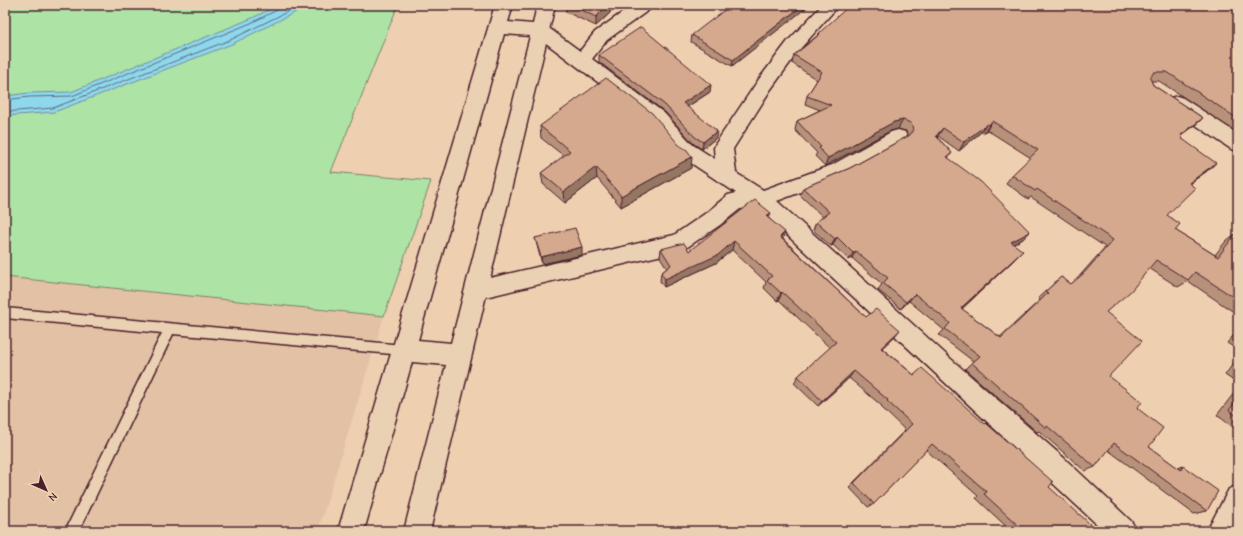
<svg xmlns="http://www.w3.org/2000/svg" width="1243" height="536" font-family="'Comic Neue',sans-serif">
  <rect width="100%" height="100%" fill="#eed0b1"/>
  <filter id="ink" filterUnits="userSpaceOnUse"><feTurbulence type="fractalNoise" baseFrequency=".025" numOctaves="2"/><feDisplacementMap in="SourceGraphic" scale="8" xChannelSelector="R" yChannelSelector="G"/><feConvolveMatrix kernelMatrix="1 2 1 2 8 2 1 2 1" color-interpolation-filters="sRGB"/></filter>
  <g filter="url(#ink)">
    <path fill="#e3c1a4" d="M 5,277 L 384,316 L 318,531 L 5,531 Z"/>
    <path fill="#ade3a5" stroke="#7c8168" d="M 5,5 L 398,5 L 331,172 L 431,181 L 384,316 L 5,277 Z"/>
    <path fill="#8dd8ed" stroke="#728e9f" d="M 279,5 L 310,5 L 232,44 L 54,112 L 5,116 L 5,96 L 29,93 L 71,92 L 250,19 Z"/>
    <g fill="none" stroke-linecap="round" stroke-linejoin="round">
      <g stroke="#656979" stroke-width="1">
        <path d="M 5,100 L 29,97 L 72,96 L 251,23 L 277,10 L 279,5"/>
        <path d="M 5,112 L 53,108 L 230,40 L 301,5"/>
      </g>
      <g stroke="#4a1f2b" stroke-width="3">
        <path id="lane" d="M 5,308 L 403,345 L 407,346 L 409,350 L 407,354 L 403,355 L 173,334 L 79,531 L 65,531 L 162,333 L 5,318 Z"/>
      </g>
      <g stroke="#4a1f2b" stroke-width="3">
        <g id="street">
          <path d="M 633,5 L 652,5 L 650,9 L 607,40 L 592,59 L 664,113 L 693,145 L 715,159 L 714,148 L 716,143 L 759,79 L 788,41 L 822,5 L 839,5 L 800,49 L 771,89 L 733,149 L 736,173 L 763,190 L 832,165 L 891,132 L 898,130 L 905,132 L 907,137 L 905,142 L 846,175 L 777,201 L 951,359 L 1064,458 L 1132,522 L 1136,531 L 1104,531 L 757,207 L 740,209 L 720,225 L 686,248 L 679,251 L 477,299 L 469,297 L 466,290 L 469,283 L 477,281 L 674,235 L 706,213 L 728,195 L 736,193 L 679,155 L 652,123 L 534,34 L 532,30 L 534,26 L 540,24 L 546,26 L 580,51 L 595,32 Z"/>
          <path d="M 1177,96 L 1183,98 L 1238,134 L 1238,151 L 1231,149 L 1171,108 L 1168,103 L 1171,98 Z"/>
          <path d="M 1238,485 L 1238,525 L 1235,531 L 1207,531 L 1229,489 Z"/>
        </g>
      </g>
      <g stroke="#4a1f2b" stroke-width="3">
        <path id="secondary" d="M 495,5 L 513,5 L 508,22 L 533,24 L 537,5 L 555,5 L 430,531 L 404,531 L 446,365 L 412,362 L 364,531 L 338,531 ZM 504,34 L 530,36 L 451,343 L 418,340 Z"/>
      </g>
      <use href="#lane" fill="#ebd1b3" fill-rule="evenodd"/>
      <use href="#street" fill="#ebd1b3" fill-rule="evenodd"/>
      <use href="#secondary" fill="#ebd1b3" fill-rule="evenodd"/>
    </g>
    <g fill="#b7917a" stroke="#4a1f2b" fill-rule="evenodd">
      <path d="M 565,5 L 610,5 L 610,13 L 596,26 L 566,12 Z"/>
      <path d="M 1238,5 L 1238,133 L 1159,81 L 1151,81 L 1153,85 L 1203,118 L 1194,126 L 1181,135 L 1182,138 L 1207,171 L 1189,184 L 1167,215 L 1175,230 L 1215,255 L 1226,241 L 1236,233 L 1238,234 L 1238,315 L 1188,281 L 1178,287 L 1149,268 L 1106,312 L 1109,376 L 1137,408 L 1149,447 L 1178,468 L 1183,466 L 1207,511 L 1194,514 L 1108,450 L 1095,467 L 1085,471 L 1039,431 L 1037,432 L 965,369 L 973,361 L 939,335 L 944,330 L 909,301 L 901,309 L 878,290 L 882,284 L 852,258 L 849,260 L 833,245 L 831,246 L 813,230 L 816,222 L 823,217 L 800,195 L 803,188 L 850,168 L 908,136 L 906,131 L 898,129 L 890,131 L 825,166 L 815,156 L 817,153 L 795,130 L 797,121 L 820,110 L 805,104 L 807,96 L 817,80 L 792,63 L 794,55 L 818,35 L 819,33 ZM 987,130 L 1031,158 L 1012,175 L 1006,183 L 1028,199 L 1031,197 L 1105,247 L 1076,280 L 1071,284 L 1061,277 L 1038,298 L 1040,300 L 1000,337 L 962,309 L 1016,258 L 1014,244 L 1023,239 L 1030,232 L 948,158 L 952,153 L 937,137 L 938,136 L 959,151 L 981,132 L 983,133 Z"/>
      <path d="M 692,35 L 763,41 L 732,66 L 691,42 Z"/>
      <path d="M 599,55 L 710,92 L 687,107 L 716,138 L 702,149 L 694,144 L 665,112 L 599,62 Z"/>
      <path d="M 540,126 L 691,168 L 621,207 L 597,178 L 565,203 L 543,184 L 541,173 L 564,156 L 541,138 Z"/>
      <path d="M 769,218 L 783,239 L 866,317 L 894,337 L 882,348 L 914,375 L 984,424 L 986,423 L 1049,487 L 1084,531 L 1011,531 L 976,498 L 978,496 L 926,450 L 874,504 L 868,507 L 849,487 L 905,430 L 881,407 L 882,406 L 849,378 L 818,406 L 794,383 L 798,376 L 830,348 L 779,300 L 777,301 L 764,288 L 766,282 L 732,250 L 716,263 L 664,287 L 660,281 L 661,273 L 667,268 L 660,257 L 661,249 L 689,251 Z"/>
      <path d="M 535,238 L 582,255 L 542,264 Z"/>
      <path d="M 1238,330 L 1238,350 L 1227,343 Z"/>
      <path d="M 1238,357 L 1238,384 L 1225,375 Z"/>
      <path d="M 1238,388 L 1238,431 L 1217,415 Z"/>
    </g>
    <g fill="#957663" stroke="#4a1f2b">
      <path d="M 608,5 L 610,5 L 610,13 L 596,26 L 596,17 Z"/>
      <path d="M 803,5 L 810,5 L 732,66 L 733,60 Z"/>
      <path d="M 711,85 L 710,92 L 682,110 L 683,103 Z"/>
      <path d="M 1203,118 L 1194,126 L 1172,143 L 1181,135 Z"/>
      <path d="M 903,120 L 898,129 L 890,131 L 825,166 L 828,158 L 894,122 Z"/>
      <path d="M 992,121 L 987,130 L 983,133 Z"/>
      <path d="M 987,124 L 981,132 L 959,151 L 964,142 Z"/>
      <path d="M 943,128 L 938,136 L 931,144 L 936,136 Z"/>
      <path d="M 717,131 L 716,138 L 702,149 L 703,142 Z"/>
      <path d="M 692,157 L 691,168 L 621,207 L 621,196 Z"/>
      <path d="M 1216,163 L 1207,171 L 1179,191 L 1189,183 Z"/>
      <path d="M 596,167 L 597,178 L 565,203 L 564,192 Z"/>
      <path d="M 771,213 L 768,222 L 766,216 Z"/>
      <path d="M 785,232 L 782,241 L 780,237 Z"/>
      <path d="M 1030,232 L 1023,239 L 1004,249 L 1011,242 Z"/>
      <path d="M 837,237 L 833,245 L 831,246 L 835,239 Z"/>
      <path d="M 734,241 L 732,250 L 716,263 L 664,287 L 665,279 Z"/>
      <path d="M 582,247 L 582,255 L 542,264 L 541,257 Z"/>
      <path d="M 856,251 L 852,258 L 849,260 L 853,253 Z"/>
      <path d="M 1023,251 L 1016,258 L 955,315 L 961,308 Z"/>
      <path d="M 782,292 L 779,300 L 777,301 L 781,293 Z"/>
      <path d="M 915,294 L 909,301 L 901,309 L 906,302 Z"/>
      <path d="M 900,330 L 894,337 L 875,354 L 881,348 Z"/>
      <path d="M 854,371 L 849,378 L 818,406 L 822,401 Z"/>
    </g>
    <g fill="#d5a98e" stroke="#4a1f2b" fill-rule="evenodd">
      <path d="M 571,5 L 608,5 L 596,17 Z"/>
      <path d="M 731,5 L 803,5 L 733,60 L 692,35 Z"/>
      <path d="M 850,5 L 1238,5 L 1238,119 L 1167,72 L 1154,72 L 1150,78 L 1153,85 L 1203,118 L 1181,135 L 1183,137 L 1181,138 L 1216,163 L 1189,183 L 1195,188 L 1167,215 L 1180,224 L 1175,230 L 1218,257 L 1236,233 L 1238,234 L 1238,300 L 1195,272 L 1188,280 L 1156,260 L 1131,291 L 1106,312 L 1142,341 L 1109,376 L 1142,402 L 1137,408 L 1163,428 L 1149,447 L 1181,470 L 1183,466 L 1218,491 L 1207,511 L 1114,443 L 1095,467 L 1047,426 L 1046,428 L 972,363 L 980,356 L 945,329 L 950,323 L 915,294 L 906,302 L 883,283 L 888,278 L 856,251 L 853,253 L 837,237 L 835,239 L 816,222 L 829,212 L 803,188 L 850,168 L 910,135 L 913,129 L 911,123 L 903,120 L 894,122 L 828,158 L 819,148 L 821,147 L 797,121 L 831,105 L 807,96 L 822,72 L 794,55 L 820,34 L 819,33 ZM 992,121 L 1038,150 L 1012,175 L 1035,191 L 1037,189 L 1113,240 L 1084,273 L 1071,284 L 1061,277 L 1045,292 L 1048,293 L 1001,338 L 961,308 L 1023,251 L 1011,242 L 1030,232 L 981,182 L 947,157 L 952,153 L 936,136 L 943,128 L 964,142 L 987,124 L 989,125 Z"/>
      <path d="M 641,27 L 711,85 L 683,103 L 717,131 L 703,142 L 695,137 L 665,105 L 599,55 Z"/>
      <path d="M 606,78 L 652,113 L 679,145 L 687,150 L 692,157 L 621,196 L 596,167 L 564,192 L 541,173 L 570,151 L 540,126 Z"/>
      <path d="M 755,200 L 771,213 L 766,216 L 785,232 L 780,237 L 866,317 L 876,309 L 900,330 L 881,348 L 914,375 L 922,368 L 985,424 L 986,423 L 1053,482 L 1049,487 L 1090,524 L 1084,531 L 1019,531 L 1022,529 L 984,494 L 987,492 L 932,444 L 874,504 L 854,483 L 912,424 L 887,401 L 888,400 L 854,371 L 822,401 L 798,376 L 836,342 L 782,292 L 781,293 L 767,280 L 772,276 L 734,241 L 718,255 L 665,279 L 661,273 L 671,265 L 661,249 L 684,243 L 689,251 Z"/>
      <path d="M 575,228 L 582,247 L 541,257 L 535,238 Z"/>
      <path d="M 1238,399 L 1238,417 L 1229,410 Z"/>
    </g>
  </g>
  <rect width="1243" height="536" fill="none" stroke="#ebd1b3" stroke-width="20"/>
  <rect x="10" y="10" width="1223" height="516" fill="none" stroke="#4a1f2b" stroke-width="1.5" filter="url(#ink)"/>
  <g transform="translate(46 490) rotate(135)" stroke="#ebd1b3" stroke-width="3" paint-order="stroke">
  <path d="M0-3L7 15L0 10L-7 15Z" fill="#4a1f2b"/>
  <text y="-6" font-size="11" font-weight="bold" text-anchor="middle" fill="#4a1f2b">N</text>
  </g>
</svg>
